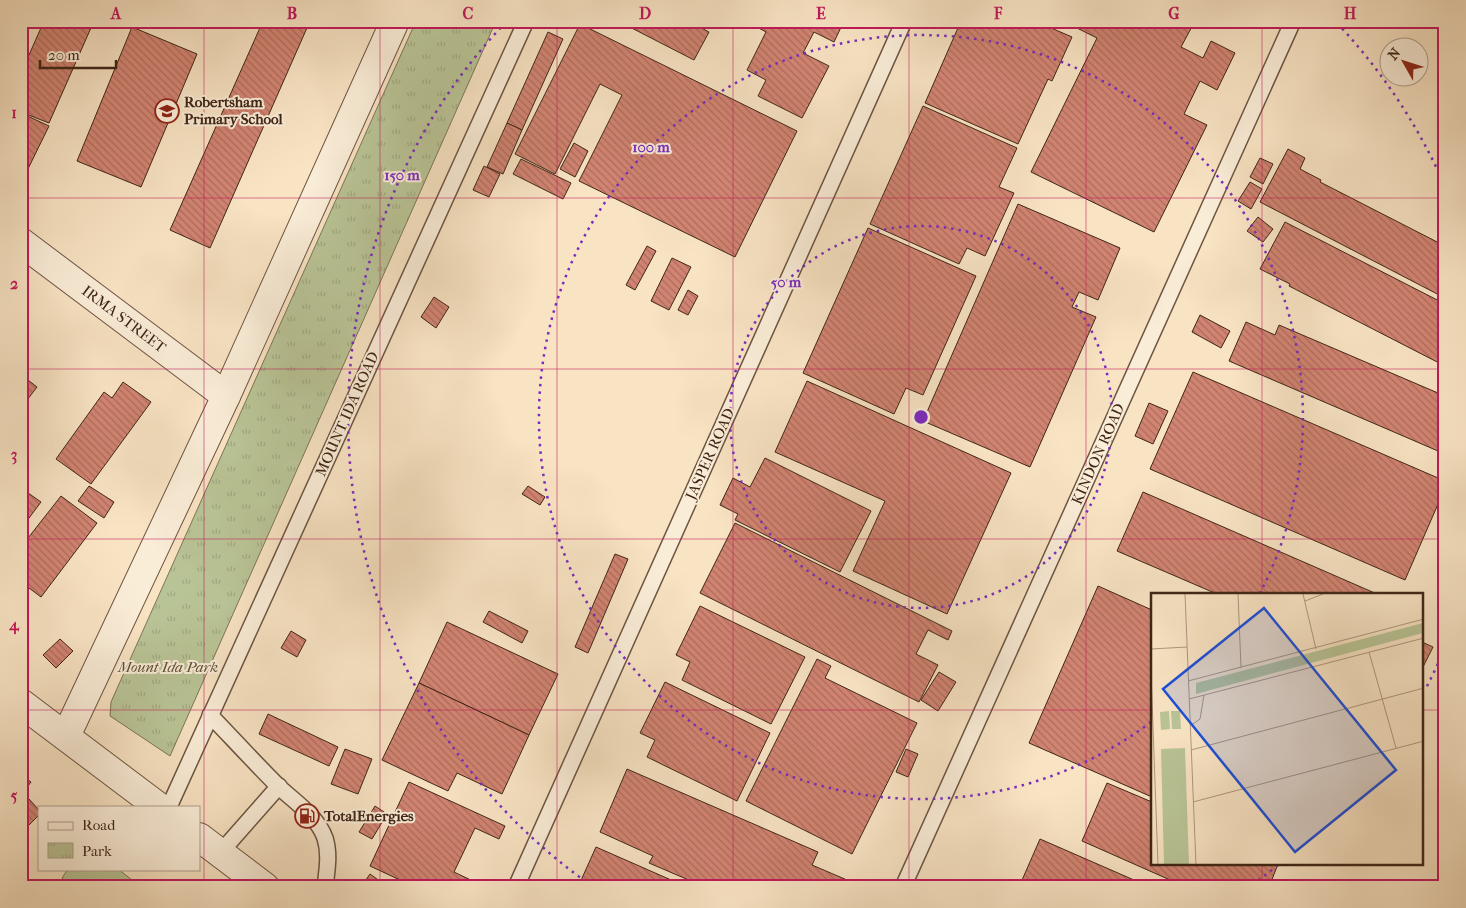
<svg xmlns="http://www.w3.org/2000/svg" width="1466" height="908" font-family="'IM FELL French Canon',serif">
  <defs>
    <pattern id="park-tufts" width="24" height="20" patternUnits="userSpaceOnUse" patternTransform="scale(1.25)"><rect width="24" height="20" fill="#b9c496"/><path d="M3 7l-1-3M5 7V3M7 7l1-3M15 17l-1-3M17 17v-4M19 17l1-3" fill="none" stroke="#a0a881"/></pattern>
    <pattern id="building-back-hatch" width="6" height="6" patternUnits="userSpaceOnUse" patternTransform="scale(1.25)"><rect width="6" height="6" fill="#d28472"/><path d="M-1 5l2 2M0 0l6 6M5-1l2 2" fill="none" stroke="#ac6c5d"/></pattern>
  </defs>
  <rect width="100%" height="100%" fill="#f8e3c3"/>
  <filter id="stains"><feTurbulence type="fractalNoise" baseFrequency=".004" numOctaves="4"/><feColorMatrix values="0 0 0 0 .2 0 0 0 0 .09 0 0 0 0 .02 0 0 0 .5 -.17"/></filter>
  <radialGradient id="worn" r=".72"><stop offset=".6" stop-color="#630" stop-opacity="0"/><stop offset="1" stop-color="#630" stop-opacity=".3"/></radialGradient>
  <path fill="url(#park-tufts)" stroke="#7c7556" d="M 416,21 L 496,21 L 170,756 L 110,716 L 111,702 Z"/>
  <path fill="#b9c496" stroke="#7c7556" d="M 68,869 L 118,869 L 141,887 L 73,887 L 62,878 Z"/>
  <g fill="url(#building-back-hatch)" stroke="#3f2617">
    <path d="M 44,21 L 94,21 L 49,123 L 21,112 L 21,73 Z"/>
    <path d="M 263,21 L 310,21 L 210,248 L 170,230 Z"/>
    <path d="M 618,21 L 688,21 L 709,32 L 694,60 Z"/>
    <path d="M 746,21 L 844,21 L 834,42 L 814,32 L 803,53 L 829,66 L 802,118 L 758,96 L 766,80 L 747,70 L 766,32 Z"/>
    <path d="M 961,21 L 1035,21 L 1072,37 L 1052,81 L 1048,79 L 1018,144 L 925,103 Z"/>
    <path d="M 1063,21 L 1195,21 L 1181,47 L 1203,58 L 1211,41 L 1235,53 L 1217,90 L 1200,81 L 1184,114 L 1207,125 L 1154,232 L 1031,172 L 1097,38 Z"/>
    <path d="M 580,24 L 797,131 L 735,257 L 579,181 L 622,95 L 600,84 L 555,174 L 515,154 Z"/>
    <path d="M 132,27 L 197,54 L 141,187 L 77,161 Z"/>
    <path d="M 548,32 L 563,39 L 522,130 L 507,123 Z"/>
    <path d="M 923,106 L 1017,148 L 999,187 L 1014,193 L 985,256 L 967,248 L 959,264 L 870,224 Z"/>
    <path d="M 21,113 L 49,126 L 24,177 L 21,176 Z"/>
    <path d="M 507,123 L 522,130 L 503,174 L 487,167 Z"/>
    <path d="M 574,143 L 588,151 L 575,177 L 560,169 Z"/>
    <path d="M 1288,149 L 1305,158 L 1300,169 L 1321,180 L 1320,182 L 1445,246 L 1445,298 L 1260,202 Z"/>
    <path d="M 1260,158 L 1273,164 L 1263,184 L 1250,177 Z"/>
    <path d="M 521,159 L 571,183 L 563,199 L 513,174 Z"/>
    <path d="M 484,166 L 500,174 L 489,197 L 473,190 Z"/>
    <path d="M 1250,182 L 1262,189 L 1251,209 L 1238,201 Z"/>
    <path d="M 1018,204 L 1120,248 L 1098,300 L 1079,292 L 1072,307 L 1096,317 L 1030,467 L 923,421 Z"/>
    <path d="M 1258,217 L 1273,229 L 1263,242 L 1247,231 Z"/>
    <path d="M 1285,222 L 1445,304 L 1445,366 L 1289,286 L 1290,284 L 1260,269 Z"/>
    <path d="M 868,228 L 976,276 L 923,395 L 906,388 L 894,414 L 803,373 Z"/>
    <path d="M 647,246 L 656,251 L 635,290 L 626,285 Z"/>
    <path d="M 672,258 L 691,267 L 669,310 L 651,301 Z"/>
    <path d="M 688,290 L 698,296 L 688,315 L 678,310 Z"/>
    <path d="M 434,297 L 449,307 L 436,328 L 421,317 Z"/>
    <path d="M 1200,315 L 1230,331 L 1221,348 L 1192,332 Z"/>
    <path d="M 1246,322 L 1275,335 L 1279,325 L 1445,396 L 1445,454 L 1229,361 Z"/>
    <path d="M 1193,372 L 1445,481 L 1445,488 L 1405,580 L 1150,469 Z"/>
    <path d="M 28,380 L 37,387 L 21,408 L 21,390 Z"/>
    <path d="M 807,381 L 1011,473 L 947,614 L 853,571 L 885,501 L 775,452 Z"/>
    <path d="M 123,382 L 151,402 L 91,484 L 56,459 L 104,392 L 112,398 Z"/>
    <path d="M 1149,403 L 1168,411 L 1153,444 L 1135,436 Z"/>
    <path d="M 765,458 L 871,511 L 840,572 L 735,520 L 738,514 L 720,505 L 733,478 L 750,487 Z"/>
    <path d="M 89,486 L 114,502 L 104,518 L 78,501 Z"/>
    <path d="M 528,486 L 545,497 L 540,505 L 522,494 Z"/>
    <path d="M 21,488 L 41,502 L 26,522 L 21,518 Z"/>
    <path d="M 1143,492 L 1377,594 L 1217,594 L 1117,551 Z"/>
    <path d="M 61,496 L 97,523 L 41,597 L 21,582 L 21,547 Z"/>
    <path d="M 21,522 L 27,527 L 21,535 Z"/>
    <path d="M 735,523 L 952,631 L 948,640 L 928,630 L 916,654 L 938,665 L 919,702 L 700,593 Z"/>
    <path d="M 615,554 L 628,559 L 588,653 L 575,647 Z"/>
    <path d="M 1098,586 L 1152,610 L 1152,797 L 1029,743 Z"/>
    <path d="M 700,606 L 805,657 L 771,724 L 682,680 L 690,662 L 676,655 Z"/>
    <path d="M 489,611 L 528,631 L 522,643 L 483,622 Z"/>
    <path d="M 447,622 L 558,674 L 529,735 L 419,683 Z"/>
    <path d="M 291,631 L 306,640 L 297,657 L 281,648 Z"/>
    <path d="M 60,639 L 73,651 L 56,668 L 43,655 Z"/>
    <path d="M 1422,642 L 1433,647 L 1422,669 Z"/>
    <path d="M 817,659 L 831,666 L 825,678 L 917,723 L 852,854 L 746,801 Z"/>
    <path d="M 939,672 L 956,682 L 938,711 L 921,700 Z"/>
    <path d="M 665,682 L 770,733 L 737,801 L 647,757 L 655,740 L 640,733 Z"/>
    <path d="M 419,683 L 529,735 L 502,794 L 457,773 L 448,791 L 382,760 Z"/>
    <path d="M 268,714 L 338,747 L 329,766 L 259,734 Z"/>
    <path d="M 345,749 L 372,759 L 358,794 L 331,784 Z"/>
    <path d="M 906,749 L 918,754 L 908,777 L 896,772 Z"/>
    <path d="M 627,769 L 818,852 L 812,865 L 847,880 L 844,887 L 705,887 L 649,863 L 653,856 L 600,832 Z"/>
    <path d="M 21,775 L 31,782 L 21,795 Z"/>
    <path d="M 409,782 L 505,826 L 499,839 L 475,828 L 454,872 L 479,884 L 478,887 L 415,887 L 370,866 Z"/>
    <path d="M 1107,783 L 1152,802 L 1152,864 L 1278,864 L 1269,887 L 1186,887 L 1082,841 Z"/>
    <path d="M 29,799 L 39,810 L 39,815 L 26,828 L 21,823 L 21,806 Z"/>
    <path d="M 375,806 L 387,814 L 372,839 L 359,832 Z"/>
    <path d="M 1040,839 L 1150,887 L 1019,887 Z"/>
    <path d="M 596,847 L 687,887 L 578,887 Z"/>
    <path d="M 370,874 L 388,887 L 361,887 Z"/>
  </g>
  <g fill="none" stroke-linecap="round" stroke-linejoin="round">
    <g stroke="#6d5542" stroke-width="18">
      <g id="service">
        <path d="M 210,715 C 233,739 256,764 279,787 C 295,802 317,816 325,838 C 330,854 327,870 325,887"/>
        <path d="M 169,807 L 526,21"/>
        <path d="M 220,853 L 279,786"/>
        <path d="M 516,887 L 904,21"/>
        <path d="M 903,887 L 1293,21"/>
      </g>
    </g>
    <g stroke="#6d5542" stroke-width="30">
      <g id="minor">
        <path d="M 21,242 L 226,396"/>
        <path d="M 21,703 L 159,807"/>
        <path d="M 66,736 L 226,396 L 395,21"/>
        <path d="M 199,837 L 265,887"/>
      </g>
    </g>
    <use href="#service" stroke="#faedd8" stroke-width="15"/>
    <use href="#minor" stroke="#faedd8" stroke-width="28"/>
  </g>
  <path fill="none" stroke="#c2185b" stroke-width="1" stroke-opacity="0.55" d="M 204,21 L 204,887M 380,21 L 380,887M 557,21 L 557,887M 733,21 L 733,887M 909,21 L 909,887M 1086,21 L 1086,887M 1262,21 L 1262,594M 21,198 L 1445,198M 21,369 L 1445,369M 21,539 L 1445,539M 21,710 L 1152,710M 1422,710 L 1445,710M 1262,864 L 1262,887"/>
  <g fill="none" stroke="#7b2cbf" stroke-width="2.5" stroke-dasharray="2.5 5">
    <circle cx="921" cy="417" r="191"/>
    <path d="M1151 722A382 382 0 1 1 1260 593"/>
    <path d="M1444 650A573 573 0 0 1 1425 690M1278 865A573 573 0 0 1 1250 886M592 886A573 573 0 0 1 505 23M1337 23A573 573 0 0 1 1444 184"/>
  </g>
  <defs>
    <g id="school-ring" transform="scale(1.25)"><circle r="9.5" fill="#faedd8" stroke="#8f2418" stroke-width="1.5"/><path d="M0-5L7-2L0 1L-7-2ZM-4 1L0 2.5L4 1V4Q0 6-4 4Z" fill="#8f2418"/></g>
    <g id="fuel-ring" transform="scale(1.25)"><circle r="9.5" fill="#faedd8" stroke="#8f2418" stroke-width="1.5"/><path d="M-5.5-6h7V0h2V4h1.3V-2.5L3-4.5l.8-.8L6-3V5H2.5V1h-1V6h-7ZM-4.2-4.7v3.2H.2V-4.7Z" fill="#8f2418"/></g>
  </defs>
  <g fill-rule="evenodd">
    <use href="#school-ring" x="167" y="111"/>
    <use href="#fuel-ring" x="307" y="816"/>
  </g>
  <g text-anchor="middle" dominant-baseline="central" stroke-width="4" stroke-linejoin="round" paint-order="stroke">
    <g font-size="15" font-weight="bold" fill="#3f2617" stroke="#faedd8" text-anchor="start">
      <text x="184" y="102">Robertsham<tspan x="184" dy="17">Primary School</tspan></text>
      <text x="324" y="816">TotalEnergies</text>
    </g>
    <g font-size="15" fill="#3f2617" stroke="#faedd8">
      <text transform="translate(124 319) rotate(37)">IRMA STREET</text>
      <text transform="translate(347 414) rotate(-66)">MOUNT IDA ROAD</text>
      <text transform="translate(710 454) rotate(-66)">JASPER ROAD</text>
      <text transform="translate(1098 454) rotate(-66)">KINDON ROAD</text>
    </g>
    <g font-size="15" font-style="italic" fill="#5e4e37" stroke="#faedd8">
      <text x="168" y="667">Mount Ida Park</text>
    </g>
  </g>
  <g transform="translate(1151 593)">
    <rect width="272" height="272" fill="#f8e3c3"/>
    <path d="M 272,30 L 272,40 L 45,101 L 45,90 ZM 34,155 L 38,272 L 13,272 L 10,156 Z" fill="#b9c496"/>
    <path d="M 18,118 L 19,136 L 10,137 L 9,119 ZM 20,118 L 29,118 L 30,136 L 21,136 Z" fill="#b9c496"/>
    <path fill="none" stroke="#ae977e" stroke-width="1" d="M 34,1 L 45,272M 87,1 L 90,75M 152,1 L 165,56M 154,8 L 172,1M 0,56 L 36,54M 218,59 L 245,155M 0,78 L 7,272M 37,88 L 273,26M 38,106 L 273,45M 39,133 L 49,126 L 53,102M 40,157 L 273,95M 42,209 L 273,148"/>
    <path fill="#1d4ed8" fill-opacity="0.15" stroke="#1d4ed8" stroke-width="2.5" d="M 113,15 L 245,177 L 144,259 L 12,96 Z"/>
    <rect width="272" height="272" fill="none" stroke="#3f2617" stroke-width="2.5"/>
  </g>
  <circle cx="921" cy="417" r="8" fill="#7b2cbf" stroke="#faedd8" stroke-width="2.5"/>
  <g font-size="15" text-anchor="middle" font-weight="bold" fill="#7b2cbf" stroke="#faedd8" stroke-width="4" stroke-linejoin="round" paint-order="stroke">
    <text x="651" y="152">100 m</text>
    <text x="402" y="180">150 m</text>
    <text x="786" y="287">50 m</text>
  </g>
  <rect width="1466" height="908" fill="none" stroke="#f8e3c3" stroke-width="55"/>
  <rect x="38" y="806" width="162" height="65" fill="#faedd8" stroke="#af9d8b"/>
  <rect x="48" y="822" width="25" height="8" fill="#faedd8" stroke="#af9d8b"/>
  <text x="82" y="830" font-size="15" fill="#3f2617">Road</text>
  <rect x="48" y="843" width="25" height="15" fill="url(#park-tufts)" stroke="#af9d8b"/>
  <text x="82" y="856" font-size="15" fill="#3f2617">Park</text>
  <g transform="translate(1404 62) rotate(309)"><circle r="24" fill="#faedd8" stroke="#af9d8b"/>
  <path d="M0-4L9 19L0 12L-9 19Z" fill="#8f2418"/>
  <text y="-8" font-size="14" font-weight="bold" text-anchor="middle" fill="#3f2617">N</text>
  </g>
  <path d="M40 60v8h76v-8" fill="none" stroke="#3f2617" stroke-width="2.5"/>
  <text x="48" y="60" font-size="15" fill="#3f2617" stroke="#faedd8" stroke-width="4" paint-order="stroke">20 m</text>
  <rect x="28" y="28" width="1410" height="852" fill="none" stroke="#c2185b" stroke-width="2"/>
  <g font-size="16" text-anchor="middle" font-weight="bold" fill="#c2185b">
    <text x="116" y="19">A</text>
    <text x="292" y="19">B</text>
    <text x="468" y="19">C</text>
    <text x="645" y="19">D</text>
    <text x="821" y="19">E</text>
    <text x="998" y="19">F</text>
    <text x="1174" y="19">G</text>
    <text x="1350" y="19">H</text>
    <text x="14" y="118">1</text>
    <text x="14" y="289">2</text>
    <text x="14" y="460">3</text>
    <text x="14" y="630">4</text>
    <text x="14" y="801">5</text>
  </g>
  <rect width="100%" height="100%" filter="url(#stains)"/>
  <rect width="100%" height="100%" fill="url(#worn)"/>
</svg>
